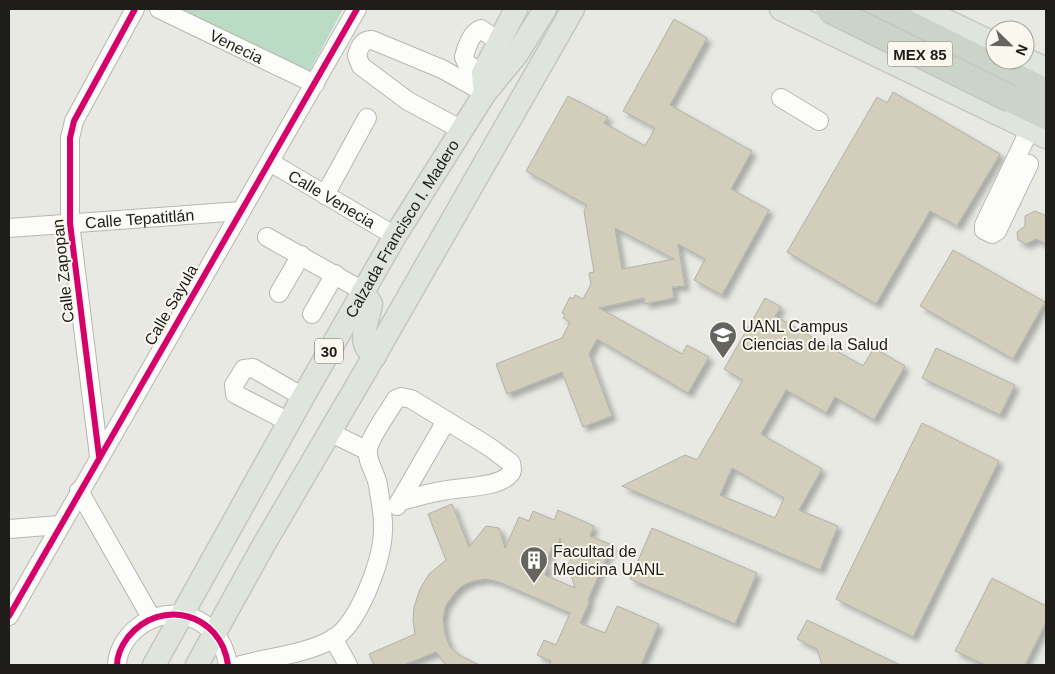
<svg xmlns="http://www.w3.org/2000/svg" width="1055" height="674" font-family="Arial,sans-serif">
  <defs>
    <filter id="shadow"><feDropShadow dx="4.5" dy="4.5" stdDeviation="2.5" flood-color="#0004"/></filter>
  </defs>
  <rect width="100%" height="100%" fill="#e9e9e4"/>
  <path fill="#badbc4" d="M 171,9 L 343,9 L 309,72 Z"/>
  <g fill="#d2cebb" stroke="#b1b1ad" fill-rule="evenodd" filter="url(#shadow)">
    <path d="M 674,19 L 707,38 L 670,105 L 752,151 L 731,189 L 769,210 L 722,295 L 694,280 L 705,259 L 678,244 L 685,286 L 672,287 L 674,298 L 645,304 L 644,298 L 599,308 L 682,354 L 687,345 L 709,357 L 688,393 L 597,339 L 589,354 L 612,416 L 583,427 L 562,372 L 507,394 L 496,364 L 562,338 L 570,322 L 563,318 L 565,315 L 562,313 L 570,297 L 573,299 L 575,295 L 583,299 L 591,284 L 589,273 L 594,272 L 584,211 L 587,205 L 526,171 L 568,96 L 608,117 L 604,123 L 645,146 L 655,128 L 623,111 ZM 615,228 L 674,259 L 622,269 Z"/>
    <path d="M 893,92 L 1000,154 L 957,226 L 930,211 L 876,304 L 787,252 L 877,97 L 887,103 Z"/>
    <path d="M 1035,211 L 1046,216 L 1046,244 L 1036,239 L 1026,244 L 1018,240 L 1017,232 L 1025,226 L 1025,216 Z"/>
    <path d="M 953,250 L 1045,302 L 1013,359 L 920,306 Z"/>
    <path d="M 765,298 L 781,307 L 775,316 L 863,366 L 874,348 L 905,366 L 874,420 L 835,397 L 826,413 L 786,390 L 761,434 L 822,469 L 799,510 L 838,526 L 820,570 L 622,486 L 685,455 L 697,460 L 743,380 L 724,369 ZM 732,468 L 784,498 L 775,518 L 720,495 Z"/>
    <path d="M 936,348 L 1015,385 L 1000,415 L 922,378 Z"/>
    <path d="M 922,423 L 999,461 L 913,637 L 836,599 Z"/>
    <path d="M 452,504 L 469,547 L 486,526 L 499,528 L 505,548 L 519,517 L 529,521 L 533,511 L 554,520 L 558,510 L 594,526 L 590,536 L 612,545 L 588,600 L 590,601 L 580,623 L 605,633 L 617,606 L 659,624 L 641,665 L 549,665 L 551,661 L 537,655 L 544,640 L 556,645 L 570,613 L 499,582 L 486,579 L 473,581 L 462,586 L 454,594 L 446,605 L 443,618 L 445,634 L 450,647 L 459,655 L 479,665 L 446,665 L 436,652 L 404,665 L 374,665 L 369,654 L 415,634 L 413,620 L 414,607 L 420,589 L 429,574 L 446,560 L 428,514 ZM 560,538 L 564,550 L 573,554 L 568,565 L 575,588 L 545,575 L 548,566 L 544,565 L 553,545 L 557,547 Z"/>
    <path d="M 652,528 L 757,573 L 735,624 L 630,579 Z"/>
    <path d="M 992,578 L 1046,606 L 1046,623 L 1025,665 L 985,665 L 955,651 Z"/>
    <path d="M 807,620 L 900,665 L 822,665 L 817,649 L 797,639 Z"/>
  </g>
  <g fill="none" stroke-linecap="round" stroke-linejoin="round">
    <g stroke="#b7b6b3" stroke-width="20">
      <g id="minor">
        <path id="s1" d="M 159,9 L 315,84"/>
        <path d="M 483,73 L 467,64 L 464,57 C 466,47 472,32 481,29 L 499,42"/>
        <path d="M 781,98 L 819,121"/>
        <path d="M 462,130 L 408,101 L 361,66 L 357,56 C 359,47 362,40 372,40 L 442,69 L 485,93"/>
        <path id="s2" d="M 270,162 L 395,236"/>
        <path d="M 1029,164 L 997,231 L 992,234 L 984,230 L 984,225 L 1030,129"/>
        <path d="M 325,195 L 367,118"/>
        <path id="s3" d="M 9,228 L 241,211"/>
        <path d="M 267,237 L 363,291"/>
        <path d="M 279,293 L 301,255"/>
        <path d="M 312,314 L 335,274"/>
        <path d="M 289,422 L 235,394 L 234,385 L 244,369 L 253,368 L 303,397"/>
        <path d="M 329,432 L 368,451"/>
        <path d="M 99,456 L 70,223 L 70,138 L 74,121 L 135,9"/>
        <path d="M 79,491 L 152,619"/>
        <path d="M 397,506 L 446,421"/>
        <path d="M 9,529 L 60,525"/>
        <path d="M 9,616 L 357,9"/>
        <path d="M 333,638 L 348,665"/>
        <path d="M 117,665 C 117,656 122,645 128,637 C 161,597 221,613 228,665"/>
        <path d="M 241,665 C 270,657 306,654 333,639 C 359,623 382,561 383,531 C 384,516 380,500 378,485 C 376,473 366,461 368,449 C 370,437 389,411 396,399 L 401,397 L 411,399 L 488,446 L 511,463 C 512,467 513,471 510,474 C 499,488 459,487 442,491 C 428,493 414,498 400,501"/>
      </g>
    </g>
    <g stroke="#c6c5c3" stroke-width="25">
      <g id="major">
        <path d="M 781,9 L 1046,137"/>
        <path d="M 922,9 L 995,44"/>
        <path d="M 1025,59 L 1046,69"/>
        <path d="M 485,93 L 483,73 L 516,9"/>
        <path d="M 363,291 L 371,304 C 368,323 355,343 375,356"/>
        <path id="s4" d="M 154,665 L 303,397 L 395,236 L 485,93 L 517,54 L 545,9"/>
        <path d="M 197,665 L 263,546 L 383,341 L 573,9"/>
      </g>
    </g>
    <g stroke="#c6c5c3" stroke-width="29">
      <g id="highway">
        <path d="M 878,9 L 1046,92"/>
        <path d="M 1011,99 L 1046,116"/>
      </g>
    </g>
    <use href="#minor" stroke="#fcfcfb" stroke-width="18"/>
    <use href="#major" stroke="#dfe4dd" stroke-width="22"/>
    <use href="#highway" stroke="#cbd4c9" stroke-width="26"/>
    <g stroke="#c6c5c3" stroke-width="29" stroke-linecap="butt">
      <path id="highway-bridge" d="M 829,9 L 1011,99"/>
    </g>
    <use href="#highway-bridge" stroke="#cbd4c9" stroke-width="26"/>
    <g stroke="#f9f7ee" stroke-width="9">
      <g id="cycleway">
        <path d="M 99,456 L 70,223 L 70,138 L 74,121 L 135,9"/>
        <path d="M 9,616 L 357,9"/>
        <path d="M 117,665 C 117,656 122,645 128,637 C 161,597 221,613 228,665"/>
      </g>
    </g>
    <use href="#cycleway" stroke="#d6006c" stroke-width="6"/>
  </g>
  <defs>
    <g id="university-pin" transform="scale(1.4375)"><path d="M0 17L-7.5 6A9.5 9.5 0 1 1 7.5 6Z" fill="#656461" stroke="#f9f7ee"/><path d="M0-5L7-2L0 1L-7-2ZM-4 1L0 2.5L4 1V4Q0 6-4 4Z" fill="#fff"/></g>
    <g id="building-pin" transform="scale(1.4375)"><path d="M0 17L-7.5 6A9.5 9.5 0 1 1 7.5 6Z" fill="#656461" stroke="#f9f7ee"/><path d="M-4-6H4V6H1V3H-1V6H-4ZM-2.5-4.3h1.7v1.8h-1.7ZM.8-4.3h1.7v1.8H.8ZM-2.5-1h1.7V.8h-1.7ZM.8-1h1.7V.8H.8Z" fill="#fff"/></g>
  </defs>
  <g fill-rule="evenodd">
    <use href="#university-pin" x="723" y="335"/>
    <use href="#building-pin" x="534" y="560"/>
  </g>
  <g text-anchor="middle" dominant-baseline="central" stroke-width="4" stroke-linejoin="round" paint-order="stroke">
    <g fill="#f9f7ee" stroke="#605e5a" stroke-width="1">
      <rect x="887.5" y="41.5" width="65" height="25" rx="4"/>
      <rect x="315" y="338.5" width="28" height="25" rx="4"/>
    </g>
    <g font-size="15" font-weight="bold" fill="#1e1d1a">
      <text x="920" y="54">MEX 85</text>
      <text x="329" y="351">30</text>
    </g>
    <g font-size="16" fill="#1e1d1a" stroke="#f9f7ee">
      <text stroke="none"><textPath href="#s1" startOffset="86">Venecia</textPath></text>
      <text stroke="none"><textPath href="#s2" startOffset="72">Calle Venecia</textPath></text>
      <text stroke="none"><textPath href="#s3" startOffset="131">Calle Tepatitlán</textPath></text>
      <text stroke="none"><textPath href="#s4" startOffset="502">Calzada Francisco I. Madero</textPath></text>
      <text transform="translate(63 271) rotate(-96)">Calle Zapopan</text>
      <text transform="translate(171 305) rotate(-60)">Calle Sayula</text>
    </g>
    <g font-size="16" fill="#1e1d1a" stroke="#f9f7ee" text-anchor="start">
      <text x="742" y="326">UANL Campus<tspan x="742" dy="18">Ciencias de la Salud</tspan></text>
      <text x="553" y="551">Facultad de<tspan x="553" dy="18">Medicina UANL</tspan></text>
    </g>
  </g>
  <rect width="1055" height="674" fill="none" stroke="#1e1d1a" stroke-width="20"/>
  <g transform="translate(1010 45) rotate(113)"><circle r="24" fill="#f9f7ee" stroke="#a1a099"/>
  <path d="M0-4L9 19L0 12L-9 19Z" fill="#656461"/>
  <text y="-8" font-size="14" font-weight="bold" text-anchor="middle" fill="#1e1d1a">N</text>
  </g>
</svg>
